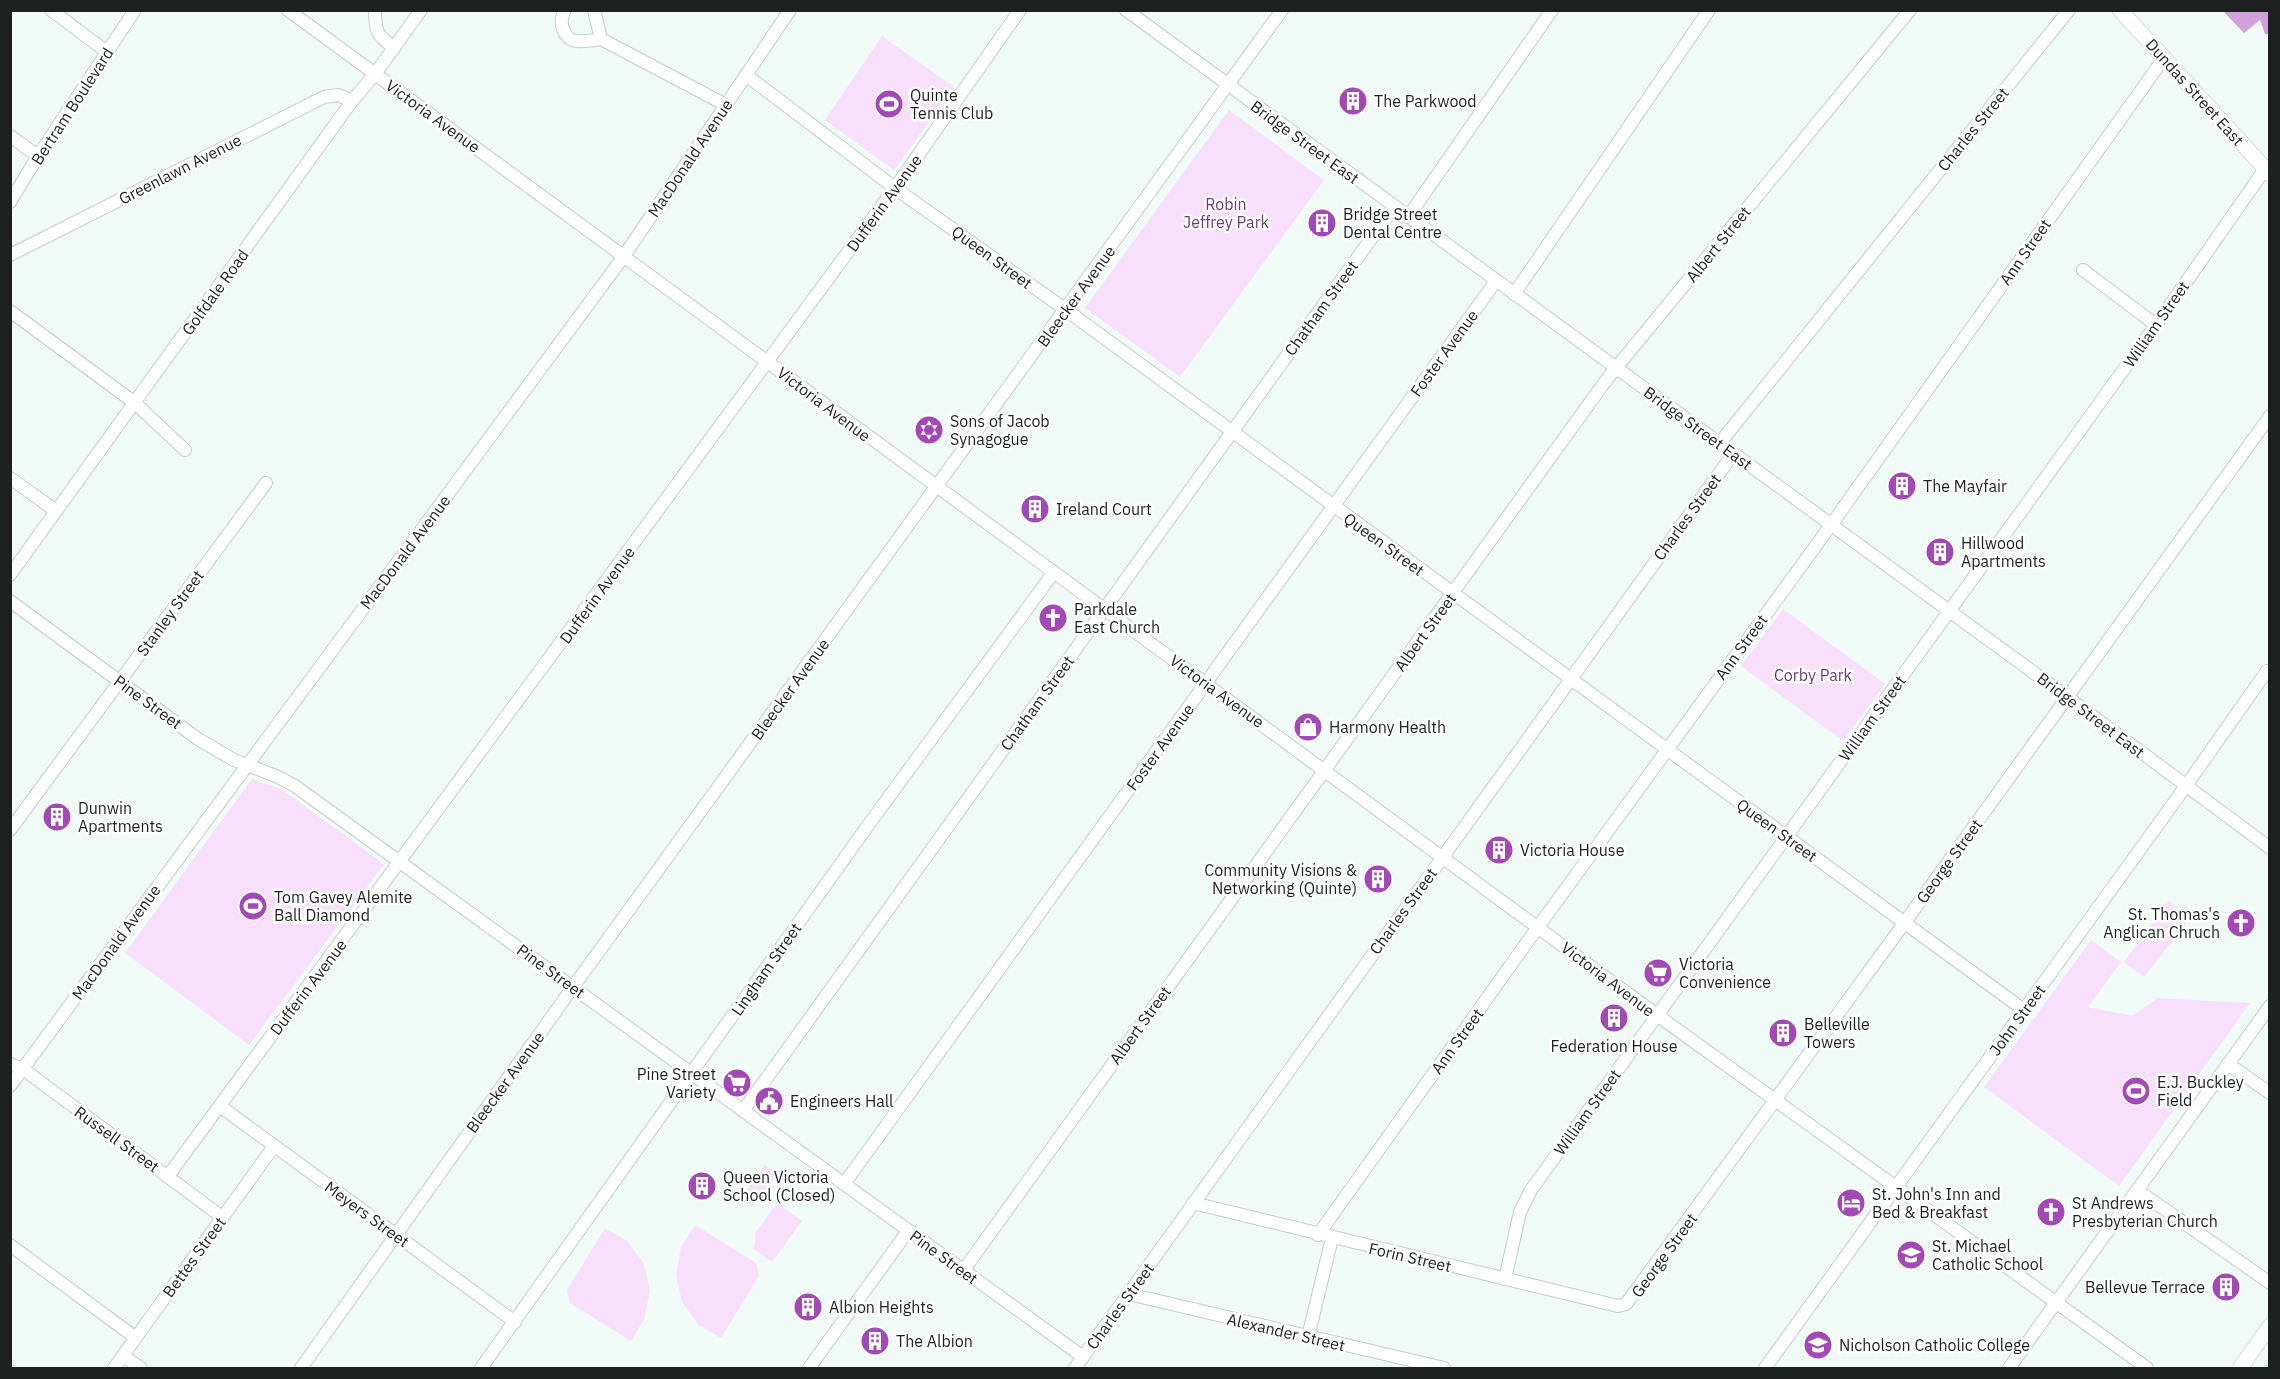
<svg xmlns="http://www.w3.org/2000/svg" width="2280" height="1379" font-family="'IBM Plex Sans',sans-serif">
  <rect width="100%" height="100%" fill="#f0faf6"/>
  <g fill="#f8e0fd">
    <path d="M 882,36 L 954,87 L 894,170 L 825,120 Z"/>
    <path d="M 1229,110 L 1324,180 L 1180,377 L 1085,308 Z"/>
    <path d="M 1783,609 L 1885,684 L 1843,741 L 1741,666 Z"/>
    <path d="M 252,779 L 281,789 L 384,864 L 249,1045 L 125,953 Z"/>
    <path d="M 2169,901 L 2190,918 L 2144,977 L 2124,962 Z"/>
    <path d="M 2091,940 L 2121,962 L 2088,1007 L 2133,1016 L 2157,998 L 2250,1003 L 2119,1186 L 1984,1087 Z"/>
    <path d="M 765,1165 L 777,1174 L 753,1207 L 741,1198 Z"/>
    <path d="M 777,1203 L 802,1221 L 772,1262 L 754,1249 L 756,1232 Z"/>
    <path d="M 695,1225 L 756,1263 L 759,1276 L 721,1338 L 699,1325 L 682,1302 L 676,1275 L 681,1247 Z"/>
    <path d="M 605,1228 L 627,1241 L 644,1264 L 650,1291 L 644,1319 L 631,1341 L 570,1303 L 567,1290 Z"/>
  </g>
  <path fill="#d0a1db" d="M 2223,11 L 2269,11 L 2269,34 L 2265,34 L 2260,20 L 2244,33 Z"/>
  <g fill="none" stroke-linecap="round" stroke-linejoin="round">
    <g stroke="#c3cdc9" stroke-width="14">
      <g id="minor">
        <path d="M 51,10 L 107,52"/>
        <path d="M 288,10 L 1657,1015 L 2147,1368"/>
        <path d="M 375,10 C 375,32 377,35 394,48"/>
        <path d="M 565,10 C 558,21 563,40 577,41 C 585,42 594,40 601,39 L 726,105"/>
        <path d="M 594,10 L 601,39"/>
        <path d="M 1126,10 L 2059,691 L 2270,848"/>
        <path d="M 746,75 L 895,188 L 1066,310 L 2024,1010"/>
        <path d="M 10,136 L 38,156"/>
        <path d="M 10,202 L 38,156 L 135,10"/>
        <path d="M 1408,217 L 1552,10"/>
        <path d="M 10,255 L 324,97 L 338,95 L 352,101"/>
        <path d="M 2083,270 L 2156,325"/>
        <path d="M 1514,294 L 1709,10"/>
        <path d="M 10,311 L 135,403 L 185,450"/>
        <path d="M 1719,444 L 2069,10"/>
        <path d="M 10,478 L 56,511"/>
        <path d="M 10,575 L 352,101 L 375,74 L 421,10"/>
        <path d="M 10,601 L 198,739 L 234,760 L 276,776 L 295,786 L 1083,1357"/>
        <path d="M 10,830 L 266,483"/>
        <path d="M 10,1064 L 23,1069 L 222,1217"/>
        <path d="M 2228,1064 L 2270,1093"/>
        <path d="M 10,1086 L 624,256 L 790,10"/>
        <path d="M 220,1106 L 515,1322"/>
        <path d="M 743,1111 L 1394,207"/>
        <path d="M 168,1176 L 895,188 L 1020,10"/>
        <path d="M 844,1184 L 1496,281"/>
        <path d="M 2137,1190 L 2270,1283"/>
        <path d="M 1193,1203 L 1618,1306 L 1626,1304 L 1900,929 L 2270,416"/>
        <path d="M 1318,1235 L 1538,927 L 1831,525 L 2164,58"/>
        <path d="M 10,1245 L 136,1338"/>
        <path d="M 963,1271 L 1607,379 L 1910,10"/>
        <path d="M 1505,1279 L 1520,1212 L 1531,1190 L 2156,325 L 2265,169"/>
        <path d="M 1129,1294 L 1444,1368"/>
        <path d="M 1308,1337 L 1332,1238"/>
        <path d="M 123,1356 L 141,1368"/>
        <path d="M 114,1368 L 274,1146"/>
        <path d="M 301,1368 L 568,994 L 1282,10"/>
        <path d="M 481,1368 L 869,824 L 1054,572"/>
        <path d="M 809,1368 L 908,1231"/>
        <path d="M 1075,1368 L 1733,454"/>
        <path d="M 1765,1368 L 2178,797 L 2267,671"/>
        <path d="M 2009,1368 L 2270,1006"/>
      </g>
    </g>
    <g stroke="#c3cdc9" stroke-width="16">
      <g id="major">
        <path d="M 2120,10 L 2270,174"/>
        <path d="M 2240,1368 L 2270,1326"/>
      </g>
    </g>
    <use href="#minor" stroke="#fff" stroke-width="12"/>
    <use href="#major" stroke="#fff" stroke-width="15"/>
  </g>
  <defs>
    <g id="building-disc" transform="scale(1.5)"><circle r="9.5" fill="#a249b6" stroke="#fff"/><path d="M-4-6H4V6H1V3H-1V6H-4ZM-2.5-4.3h1.7v1.8h-1.7ZM.8-4.3h1.7v1.8H.8ZM-2.5-1h1.7V.8h-1.7ZM.8-1h1.7V.8H.8Z" fill="#fff"/></g>
    <g id="stadium-disc" transform="scale(1.5)"><circle r="9.5" fill="#a249b6" stroke="#fff"/><path d="M0-5a6.5 5 0 1 0 0 10a6.5 5 0 1 0 0-10ZM-3.5-1.8h7v3.6h-7Z" fill="#fff"/></g>
    <g id="synagogue-disc" transform="scale(1.5)"><circle r="9.5" fill="#a249b6" stroke="#fff"/><path d="M0-6.5L5.6 3.2H-5.6ZM0 6.5L5.6-3.2H-5.6Z" fill="#fff"/></g>
    <g id="church-disc" transform="scale(1.5)"><circle r="9.5" fill="#a249b6" stroke="#fff"/><path d="M-1.2-6h2.4v3.5h3.3v2.4h-3.3V6h-2.4V-.1h-3.3v-2.4h3.3Z" fill="#fff"/></g>
    <g id="shop-disc" transform="scale(1.5)"><circle r="9.5" fill="#a249b6" stroke="#fff"/><path d="M-5-2.5h2.3a2.7 3.5 0 0 1 5.4 0H5L5.5 6h-11ZM-1.5-2.5h3a1.5 2.3 0 0 0-3 0Z" fill="#fff"/></g>
    <g id="supermarket-disc" transform="scale(1.5)"><circle r="9.5" fill="#a249b6" stroke="#fff"/><path d="M-6-5.5h2.5l.6 2H6L4.5 2H-2.5L-4.4-4H-6ZM-1.5 3.2a1.3 1.3 0 1 0 .1 0ZM3 3.2a1.3 1.3 0 1 0 .1 0Z" fill="#fff"/></g>
    <g id="civic-disc" transform="scale(1.5)"><circle r="9.5" fill="#a249b6" stroke="#fff"/><path d="M-.6-6.5H3V-4.5H.6V-3L4-1V1h2V6H-6V1h2V-1L-.6-3ZM-1.2 2.5V6h2.4V2.5Z" fill="#fff"/></g>
    <g id="hotel-disc" transform="scale(1.5)"><circle r="9.5" fill="#a249b6" stroke="#fff"/><path d="M-6-4.5h1.5V1H6V5H4.5V3h-9V5H-6ZM-4 0a1.8 1.8 0 1 1 3.6 0ZM.5 0V-2.5h3Q6-2.5 6 0Z" fill="#fff"/></g>
    <g id="school-disc" transform="scale(1.5)"><circle r="9.5" fill="#a249b6" stroke="#fff"/><path d="M0-5L7-2L0 1L-7-2ZM-4 1L0 2.5L4 1V4Q0 6-4 4Z" fill="#fff"/></g>
  </defs>
  <g fill-rule="evenodd">
    <use href="#building-disc" x="1353" y="101"/>
    <use href="#stadium-disc" x="889" y="104"/>
    <use href="#building-disc" x="1322" y="223"/>
    <use href="#synagogue-disc" x="929" y="430"/>
    <use href="#building-disc" x="1902" y="486"/>
    <use href="#building-disc" x="1035" y="509"/>
    <use href="#building-disc" x="1940" y="552"/>
    <use href="#church-disc" x="1053" y="618"/>
    <use href="#shop-disc" x="1308" y="727"/>
    <use href="#building-disc" x="57" y="817"/>
    <use href="#building-disc" x="1499" y="850"/>
    <use href="#building-disc" x="1378" y="879"/>
    <use href="#stadium-disc" x="253" y="906"/>
    <use href="#church-disc" x="2241" y="923"/>
    <use href="#supermarket-disc" x="1658" y="973"/>
    <use href="#building-disc" x="1614" y="1018"/>
    <use href="#building-disc" x="1783" y="1033"/>
    <use href="#supermarket-disc" x="737" y="1083"/>
    <use href="#stadium-disc" x="2136" y="1091"/>
    <use href="#civic-disc" x="769" y="1101"/>
    <use href="#building-disc" x="702" y="1186"/>
    <use href="#hotel-disc" x="1851" y="1203"/>
    <use href="#church-disc" x="2051" y="1212"/>
    <use href="#school-disc" x="1911" y="1255"/>
    <use href="#building-disc" x="2226" y="1287"/>
    <use href="#building-disc" x="808" y="1307"/>
    <use href="#building-disc" x="875" y="1341"/>
    <use href="#school-disc" x="1818" y="1345"/>
  </g>
  <g text-anchor="middle" dominant-baseline="central" stroke-width="5" stroke-linejoin="round" paint-order="stroke">
    <g font-size="16" fill="#1d211f" stroke="#fff">
      <text transform="translate(2195 92) rotate(48)">Dundas Street East</text>
      <text transform="translate(72 106) rotate(-57)">Bertram Boulevard</text>
      <text transform="translate(433 116) rotate(36)">Victoria Avenue</text>
      <text transform="translate(1973 129) rotate(-51)">Charles Street</text>
      <text transform="translate(1305 142) rotate(36)">Bridge Street East</text>
      <text transform="translate(690 158) rotate(-56)">MacDonald Avenue</text>
      <text transform="translate(180 169) rotate(-27)">Greenlawn Avenue</text>
      <text transform="translate(884 203) rotate(-54)">Dufferin Avenue</text>
      <text transform="translate(1718 244) rotate(-51)">Albert Street</text>
      <text transform="translate(2025 252) rotate(-55)">Ann Street</text>
      <text transform="translate(992 257) rotate(36)">Queen Street</text>
      <text transform="translate(215 292) rotate(-54)">Golfdale Road</text>
      <text transform="translate(1076 296) rotate(-54)">Bleecker Avenue</text>
      <text transform="translate(1321 308) rotate(-54)">Chatham Street</text>
      <text transform="translate(2156 324) rotate(-55)">William Street</text>
      <text transform="translate(1444 353) rotate(-54)">Foster Avenue</text>
      <text transform="translate(824 404) rotate(37)">Victoria Avenue</text>
      <text transform="translate(1698 428) rotate(36)">Bridge Street East</text>
      <text transform="translate(1687 517) rotate(-54)">Charles Street</text>
      <text transform="translate(1384 544) rotate(36)">Queen Street</text>
      <text transform="translate(405 552) rotate(-53)">MacDonald Avenue</text>
      <text transform="translate(597 595) rotate(-54)">Dufferin Avenue</text>
      <text transform="translate(170 613) rotate(-54)">Stanley Street</text>
      <text transform="translate(1425 632) rotate(-54)">Albert Street</text>
      <text transform="translate(1741 647) rotate(-54)">Ann Street</text>
      <text transform="translate(790 689) rotate(-54)">Bleecker Avenue</text>
      <text transform="translate(1217 691) rotate(36)">Victoria Avenue</text>
      <text transform="translate(148 702) rotate(36)">Pine Street</text>
      <text transform="translate(1037 703) rotate(-54)">Chatham Street</text>
      <text transform="translate(2091 715) rotate(37)">Bridge Street East</text>
      <text transform="translate(1872 718) rotate(-54)">William Street</text>
      <text transform="translate(1160 747) rotate(-54)">Foster Avenue</text>
      <text transform="translate(1777 830) rotate(36)">Queen Street</text>
      <text transform="translate(1949 861) rotate(-54)">George Street</text>
      <text transform="translate(1403 911) rotate(-54)">Charles Street</text>
      <text transform="translate(116 942) rotate(-54)">MacDonald Avenue</text>
      <text transform="translate(766 969) rotate(-55)">Lingham Street</text>
      <text transform="translate(551 971) rotate(36)">Pine Street</text>
      <text transform="translate(1608 979) rotate(37)">Victoria Avenue</text>
      <text transform="translate(308 987) rotate(-53)">Dufferin Avenue</text>
      <text transform="translate(2017 1020) rotate(-54)">John Street</text>
      <text transform="translate(1140 1025) rotate(-54)">Albert Street</text>
      <text transform="translate(1457 1041) rotate(-54)">Ann Street</text>
      <text transform="translate(505 1082) rotate(-54)">Bleecker Avenue</text>
      <text transform="translate(1587 1112) rotate(-54)">William Street</text>
      <text transform="translate(117 1139) rotate(36)">Russell Street</text>
      <text transform="translate(367 1214) rotate(36)">Meyers Street</text>
      <text transform="translate(1664 1255) rotate(-54)">George Street</text>
      <text transform="translate(194 1257) rotate(-54)">Bettes Street</text>
      <text transform="translate(944 1257) rotate(36)">Pine Street</text>
      <text transform="translate(1410 1257) rotate(13)">Forin Street</text>
      <text transform="translate(1120 1306) rotate(-54)">Charles Street</text>
      <text transform="translate(1286 1332) rotate(13)">Alexander Street</text>
    </g>
    <g font-size="16" fill="#1d211f" stroke="#fff" text-anchor="start">
      <text x="910" y="95">Quinte<tspan x="910" dy="18">Tennis Club</tspan></text>
      <text x="1374" y="101">The Parkwood</text>
      <text x="1343" y="214">Bridge Street<tspan x="1343" dy="18">Dental Centre</tspan></text>
      <text x="950" y="421">Sons of Jacob<tspan x="950" dy="18">Synagogue</tspan></text>
      <text x="1923" y="486">The Mayfair</text>
      <text x="1056" y="509">Ireland Court</text>
      <text x="1961" y="543">Hillwood<tspan x="1961" dy="18">Apartments</tspan></text>
      <text x="1074" y="609">Parkdale<tspan x="1074" dy="18">East Church</tspan></text>
      <text x="1329" y="727">Harmony Health</text>
      <text x="78" y="808">Dunwin<tspan x="78" dy="18">Apartments</tspan></text>
      <text x="1520" y="850">Victoria House</text>
      <text x="1357" y="870" text-anchor="end">Community Visions &amp;<tspan x="1357" dy="18">Networking (Quinte)</tspan></text>
      <text x="274" y="897">Tom Gavey Alemite<tspan x="274" dy="18">Ball Diamond</tspan></text>
      <text x="2220" y="914" text-anchor="end">St. Thomas's<tspan x="2220" dy="18">Anglican Chruch</tspan></text>
      <text x="1679" y="964">Victoria<tspan x="1679" dy="18">Convenience</tspan></text>
      <text x="1804" y="1024">Belleville<tspan x="1804" dy="18">Towers</tspan></text>
      <text x="1614" y="1046" text-anchor="middle">Federation House</text>
      <text x="716" y="1074" text-anchor="end">Pine Street<tspan x="716" dy="18">Variety</tspan></text>
      <text x="2157" y="1082">E.J. Buckley<tspan x="2157" dy="18">Field</tspan></text>
      <text x="790" y="1101">Engineers Hall</text>
      <text x="723" y="1177">Queen Victoria<tspan x="723" dy="18">School (Closed)</tspan></text>
      <text x="1872" y="1194">St. John's Inn and<tspan x="1872" dy="18">Bed &amp; Breakfast</tspan></text>
      <text x="2072" y="1203">St Andrews<tspan x="2072" dy="18">Presbyterian Church</tspan></text>
      <text x="1932" y="1246">St. Michael<tspan x="1932" dy="18">Catholic School</tspan></text>
      <text x="2205" y="1287" text-anchor="end">Bellevue Terrace</text>
      <text x="829" y="1307">Albion Heights</text>
      <text x="896" y="1341">The Albion</text>
      <text x="1839" y="1345">Nicholson Catholic College</text>
    </g>
    <g font-size="16" fill="#723a7f" stroke="#fff">
      <text x="1226" y="204">Robin<tspan x="1226" dy="18">Jeffrey Park</tspan></text>
      <text x="1813" y="675">Corby Park</text>
    </g>
  </g>
  <rect width="2280" height="1379" fill="none" stroke="#1d211f" stroke-width="24"/>
</svg>
